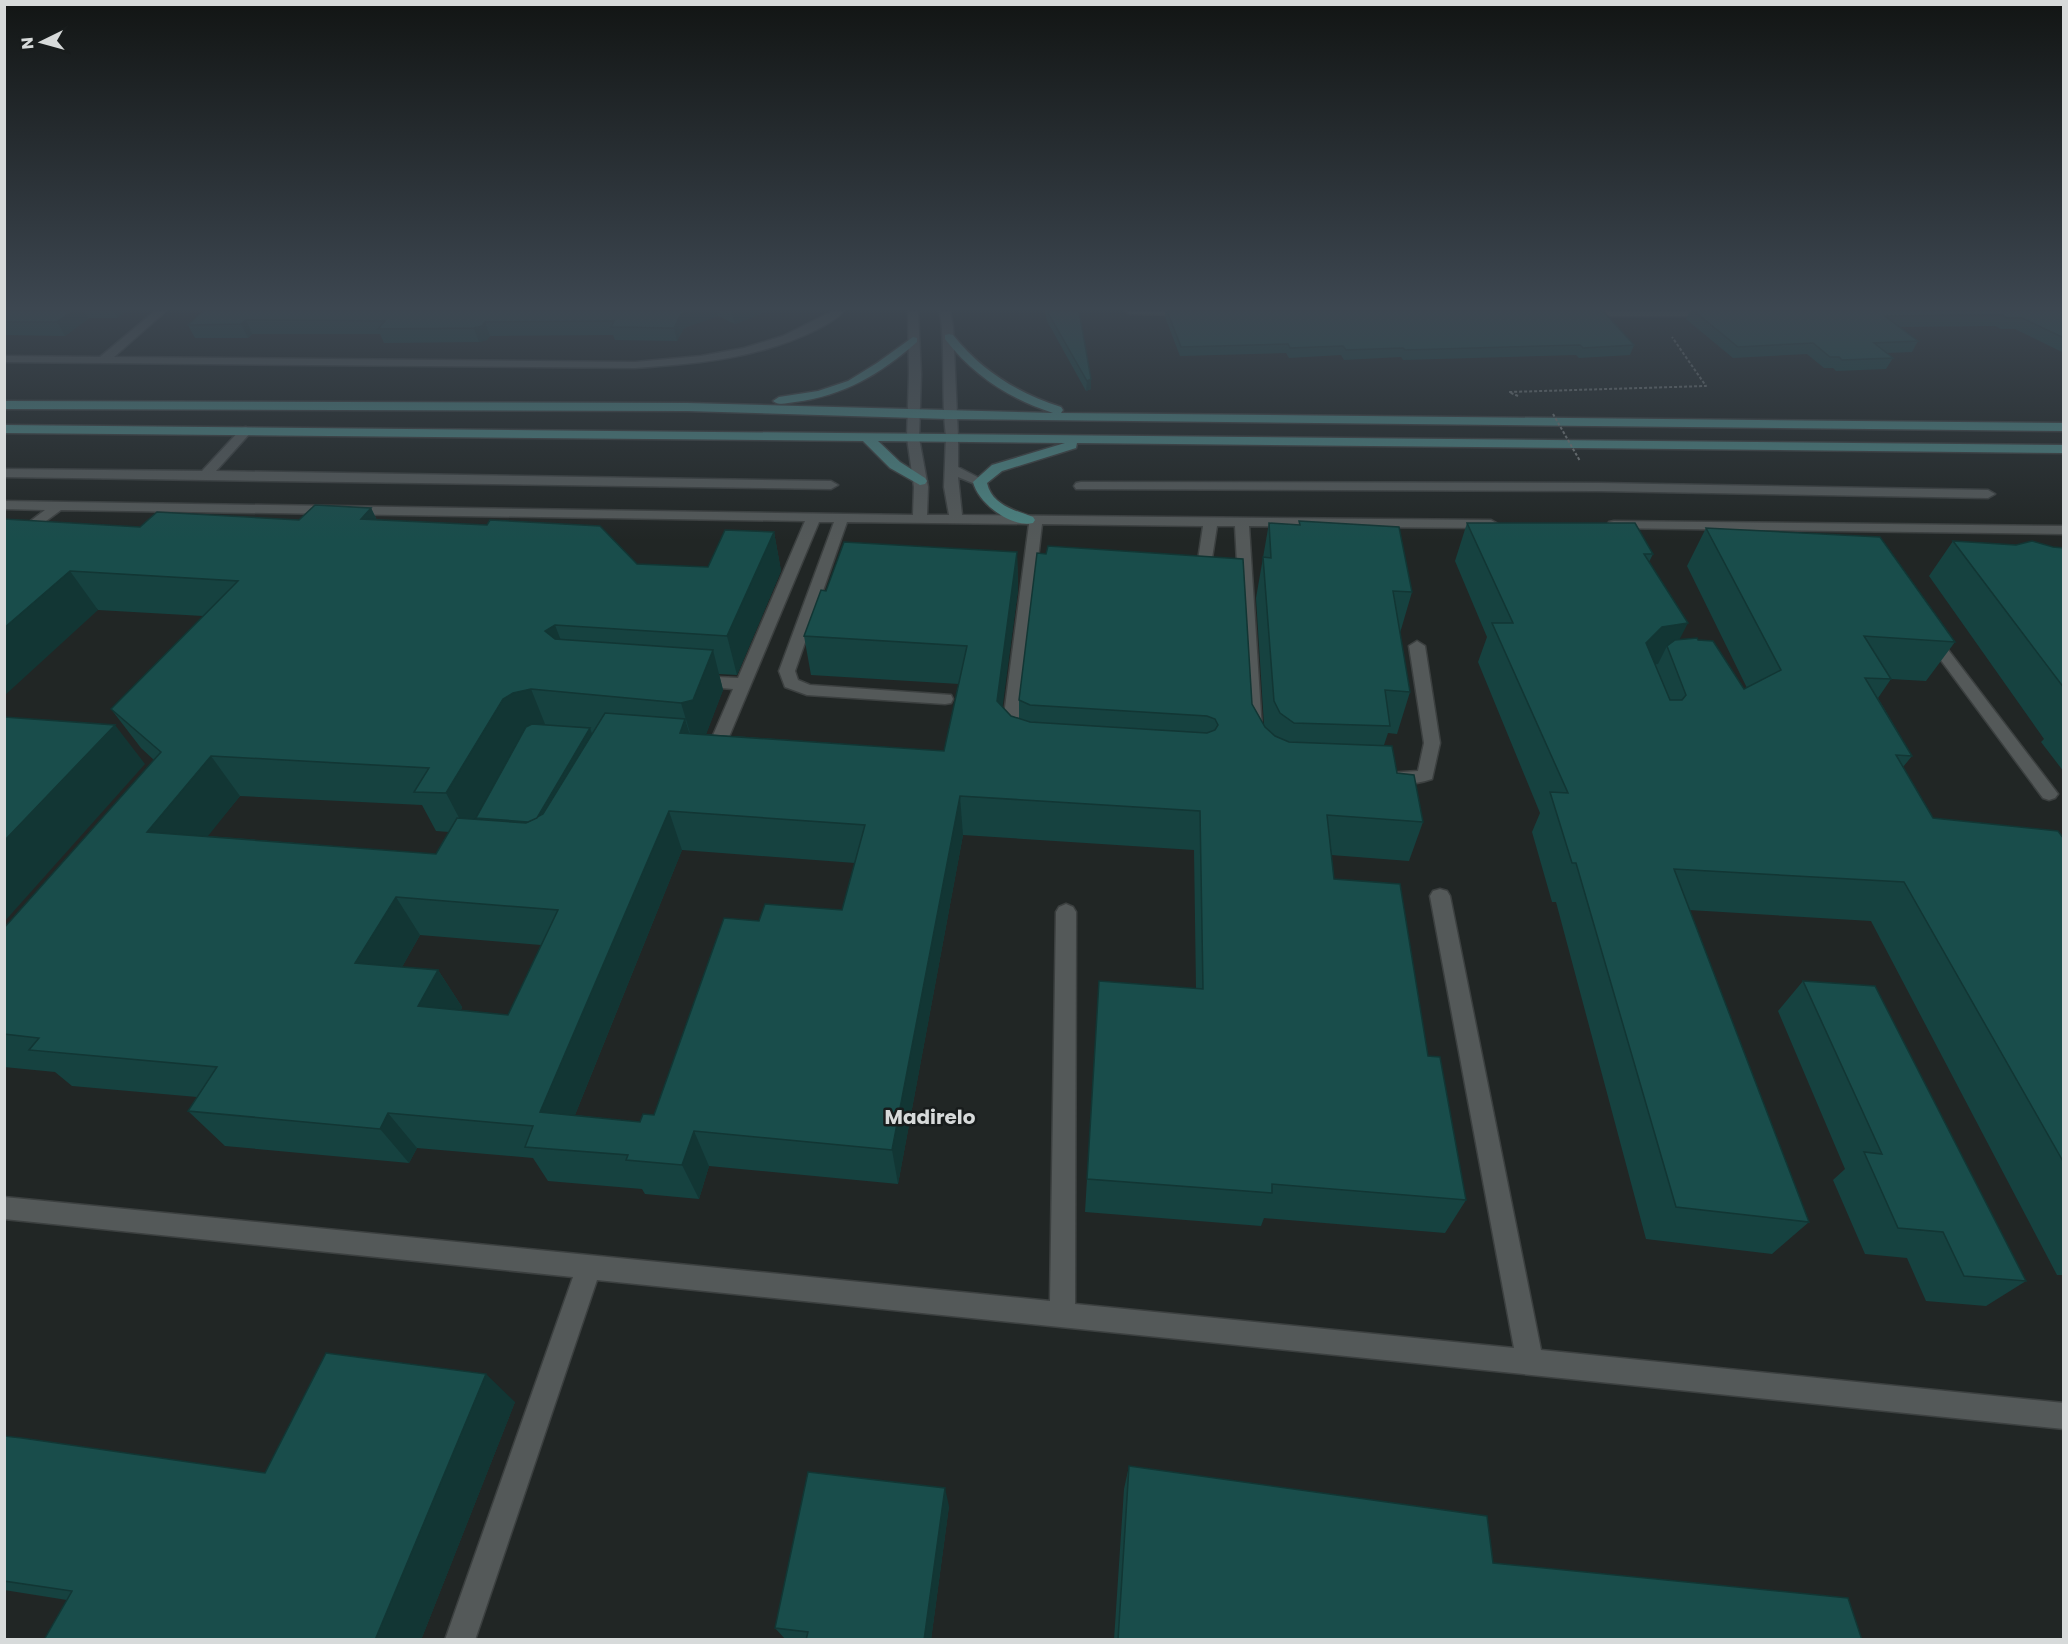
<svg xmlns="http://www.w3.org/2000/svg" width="2068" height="1644" font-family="Poppins,sans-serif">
  <rect width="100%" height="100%" fill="#212625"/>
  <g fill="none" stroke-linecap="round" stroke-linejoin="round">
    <g stroke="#3c4040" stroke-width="3">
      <g id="service">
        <path d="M 246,427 L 252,431 L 216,471 L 831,481 L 838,485 L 831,489 L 4,477 L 4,469 L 202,471 L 242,428 Z"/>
        <path d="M 952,433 L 958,437 L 958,467 L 987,482 L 980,486 L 958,477 L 962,515 L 1491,520 L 1498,524 L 1491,528 L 1249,526 L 1262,730 L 1260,734 L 1248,734 L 1246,730 L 1235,526 L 1217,526 L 1210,571 L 1208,574 L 1194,575 L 1187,571 L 1189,568 L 1197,567 L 1203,526 L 1042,524 L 1017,738 L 1015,742 L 1003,742 L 1001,738 L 1029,524 L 847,522 L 795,671 L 798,680 L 810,685 L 951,695 L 953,699 L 951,703 L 945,704 L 807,695 L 785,687 L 779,671 L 834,522 L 819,522 L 726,744 L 724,748 L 703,755 L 697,753 L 695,749 L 697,745 L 711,740 L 733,689 L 697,686 L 689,681 L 697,676 L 738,678 L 805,521 L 61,510 L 4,552 L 4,541 L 45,510 L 4,509 L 4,501 L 913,515 L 914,487 L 907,438 L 913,434 L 919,438 L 928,487 L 927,515 L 949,515 L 944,487 L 946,437 Z"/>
        <path d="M 1081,482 L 1599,483 L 1988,490 L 1995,494 L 1988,498 L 1599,491 L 1076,489 L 1074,486 L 1076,483 Z"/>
        <path d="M 1614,521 L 2064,526 L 2064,534 L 1609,528 L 1607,525 L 1609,522 Z"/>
        <path d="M 1931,632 L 1936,634 L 2055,790 L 2058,794 L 2055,798 L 2049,800 L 2043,798 L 1926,640 L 1923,637 L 1926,634 Z"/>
        <path d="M 1417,641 L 1425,646 L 1440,743 L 1432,779 C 1417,784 1401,786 1386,781 L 1383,777 L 1386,773 L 1418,771 L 1424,743 L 1409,646 Z"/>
        <path d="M 1440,889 L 1447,891 L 1450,896 L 1541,1350 L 2064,1403 L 2064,1429 L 597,1280 L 475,1640 L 445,1640 L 573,1277 L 4,1219 L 4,1197 L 1050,1301 L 1056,912 L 1059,907 L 1066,904 L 1073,907 L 1076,912 L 1075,1304 L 1514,1348 L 1430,896 L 1433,891 Z"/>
      </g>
    </g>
    <g stroke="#3c4040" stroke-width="3">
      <g id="minor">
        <path d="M 155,311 L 166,311 L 114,357 L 635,362 L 701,356 L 744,348 L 783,336 L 833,311 L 844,311 C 837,319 827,324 818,329 C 761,358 698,364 635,368 L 4,362 L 4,356 L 100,357 Z"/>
        <path d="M 1125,311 L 1192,311 L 1193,312 L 1188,315 L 1130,314 Z"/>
        <path d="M 1582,311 L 1717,311 L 1718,313 L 1713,316 L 1578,316 L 1577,314 Z"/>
      </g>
    </g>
    <g stroke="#3c4040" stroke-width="3">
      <g id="tertiary">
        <path d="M 908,311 L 918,311 L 921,374 L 919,438 L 913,442 L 907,438 L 909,374 Z"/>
        <path d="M 940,311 L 950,311 L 953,327 L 958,437 L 952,441 L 946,437 C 941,395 946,353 940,311 Z"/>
      </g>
    </g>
    <g stroke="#3c4040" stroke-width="3">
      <g id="primary">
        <path d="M 949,334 L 953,335 C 982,371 1017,393 1061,407 L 1063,410 L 1061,413 L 2064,423 L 2064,431 L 948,419 L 687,411 L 4,409 L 4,401 L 687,403 L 1053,413 C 1008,398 974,376 945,339 L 945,335 Z"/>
        <path d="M 913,337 L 917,338 L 917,342 C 880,374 844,396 795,402 C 787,403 779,406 773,401 L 779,397 L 818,391 L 848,381 L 877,363 Z"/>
        <path d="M 4,425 L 2064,445 L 2064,453 L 1077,443 L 1076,448 L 1002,471 L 987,483 C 992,505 1014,510 1033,517 L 1035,520 L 1033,523 C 1011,528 978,503 973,482 L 992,465 L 1065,443 L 878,441 L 900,462 L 925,478 L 927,481 L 925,484 L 920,485 L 890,468 L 863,441 L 4,433 Z"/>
      </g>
    </g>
    <path stroke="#777b7a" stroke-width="2" stroke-dasharray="3 2" stroke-linecap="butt" d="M 1518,396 L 1509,392 L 1706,386 L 1672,337"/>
    <use href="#service" fill="#545959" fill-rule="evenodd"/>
    <use href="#minor" fill="#545959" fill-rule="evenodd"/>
    <use href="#tertiary" fill="#545959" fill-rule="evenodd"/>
    <use href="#primary" fill="#4c8381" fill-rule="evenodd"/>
    <path stroke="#777b7a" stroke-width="2" stroke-dasharray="3 2" stroke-linecap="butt" d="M 1553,414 L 1580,461"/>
  </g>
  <g fill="#164240" fill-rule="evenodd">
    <path d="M 4,311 L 126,311 L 117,318 L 89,318 L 65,336 L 4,335 Z"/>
    <path d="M 203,311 L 768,311 L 735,324 L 718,316 L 684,328 L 677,341 L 615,340 L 613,335 L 490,336 L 487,340 L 479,342 L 384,343 L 380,334 L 252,334 L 248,338 L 195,338 L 188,325 Z"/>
    <path d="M 1045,311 L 1079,311 L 1091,379 L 1091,389 L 1086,391 L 1047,321 Z"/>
    <path d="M 1165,311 L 1603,311 L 1634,345 L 1630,355 L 1579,358 L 1576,355 L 1403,360 L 1401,357 L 1344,360 L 1341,355 L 1289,358 L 1286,353 L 1180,356 L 1165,317 Z"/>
    <path d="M 1690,311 L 2064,311 L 2064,353 L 2015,329 L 2000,329 L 1996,326 L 1899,327 L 1918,341 L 1912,352 L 1887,353 L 1893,358 L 1886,369 L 1836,371 L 1833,368 L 1824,368 L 1807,354 L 1733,358 L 1686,319 Z"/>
    <path d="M 371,508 L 377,520 L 637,564 L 708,567 L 774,532 L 781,571 L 737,675 L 719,674 L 723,690 L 706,734 L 944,751 L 959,684 L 811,675 L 804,636 L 826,591 L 1017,552 L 1018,590 L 1002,707 L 1011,716 L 1019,718 L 1019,700 L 1252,704 L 1264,725 L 1256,598 L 1269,523 L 1299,525 L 1299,521 L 1412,592 L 1400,633 L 1410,692 L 1397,734 L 1388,733 L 1384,745 L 1397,773 L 1423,822 L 1409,861 L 1331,855 L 1334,879 L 1428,1056 L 1466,1200 L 1445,1233 L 1264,1218 L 1261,1226 L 1085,1212 L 1099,981 L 1196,989 L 1194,850 L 963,835 L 898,1184 L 709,1166 L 699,1199 L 645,1194 L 642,1189 L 548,1181 L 533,1158 L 417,1148 L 409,1163 L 225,1146 L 188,1111 L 197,1097 L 72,1086 L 55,1072 L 4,1067 L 4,928 L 154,760 L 141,748 L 111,709 L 203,616 L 98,610 L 4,519 L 140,527 L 299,520 ZM 520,738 L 477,819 L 474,819 ZM 240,796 L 422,805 L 436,831 L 449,832 L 436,854 L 207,836 ZM 682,850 L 855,863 L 842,910 L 759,921 L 654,1115 L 640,1122 L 575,1115 ZM 420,935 L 541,945 L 508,1015 L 461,1010 L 462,1007 L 438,970 L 402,967 Z"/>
    <path d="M 1467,523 L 1653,554 L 1649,562 L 1679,639 L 1698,640 L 1744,689 L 1747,688 L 1687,566 L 1706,528 L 1955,642 L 1926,681 L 1891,679 L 1878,698 L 1912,756 L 1903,767 L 1933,818 L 2064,839 L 2064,1275 L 2057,1275 L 1871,921 L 1689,910 L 1809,1222 L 1772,1254 L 1646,1239 L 1556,902 L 1552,902 L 1532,832 L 1540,813 L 1478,662 L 1487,637 L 1455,561 Z"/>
    <path d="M 1953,541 L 2064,548 L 2064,772 L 2041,742 L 2044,739 L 1929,576 Z"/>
    <path d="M 1803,981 L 2026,1281 L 1986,1306 L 1926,1301 L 1907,1258 L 1865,1254 L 1833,1180 L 1845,1169 L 1778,1011 Z"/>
    <path d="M 515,1402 L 421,1640 L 44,1640 L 67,1600 L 4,1590 L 4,1436 L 265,1473 Z"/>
    <path d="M 1129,1466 L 1493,1563 L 1862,1640 L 1114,1640 L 1124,1489 Z"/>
    <path d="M 949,1506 L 931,1640 L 786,1640 L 775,1628 Z"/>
  </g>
  <g fill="#123634">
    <path d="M 72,311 L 85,311 L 89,318 L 65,336 L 57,322 Z"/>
    <path d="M 113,311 L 126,311 L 117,318 Z"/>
    <path d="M 691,311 L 717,311 L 718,316 L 684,328 L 677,341 L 674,328 L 681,314 Z"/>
    <path d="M 732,311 L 768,311 L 735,324 Z"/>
    <path d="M 246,320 L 252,334 L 248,338 L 241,324 Z"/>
    <path d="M 485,322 L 490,336 L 487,340 L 479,342 L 474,328 Z"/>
    <path d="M 1091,379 L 1091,389 L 1086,391 L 1087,381 Z"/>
    <path d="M 371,508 L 389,546 L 361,519 Z"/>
    <path d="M 774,532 L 781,571 L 737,675 L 727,636 Z"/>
    <path d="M 1017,552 L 1018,590 L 998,741 L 997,701 Z"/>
    <path d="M 70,571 L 98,610 L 4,696 L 4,628 Z"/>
    <path d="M 1688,623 L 1671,656 L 1667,646 L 1658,664 L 1642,666 L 1646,643 L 1662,627 Z"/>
    <path d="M 555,625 L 570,664 L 545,631 Z"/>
    <path d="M 713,650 L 723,690 L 704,740 L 693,743 L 681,703 Z"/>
    <path d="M 531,689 L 547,729 L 520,738 L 467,833 L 446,793 L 503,699 L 513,693 Z"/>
    <path d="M 685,719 L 697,758 L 680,733 Z"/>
    <path d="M 115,725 L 145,764 L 4,922 L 4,841 Z"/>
    <path d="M 590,728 L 598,750 L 546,839 L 530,822 Z"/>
    <path d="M 211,756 L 240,796 L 180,871 L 147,832 Z"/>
    <path d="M 960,796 L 963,835 L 898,1184 L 892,1150 Z"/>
    <path d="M 669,811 L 682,850 L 562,1147 L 540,1112 Z"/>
    <path d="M 396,897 L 420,935 L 383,1001 L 355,963 Z"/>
    <path d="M 438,970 L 462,1007 L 444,1043 L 418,1006 Z"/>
    <path d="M 388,1113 L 417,1148 L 409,1163 L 380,1129 Z"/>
    <path d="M 694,1131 L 709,1166 L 699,1199 L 682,1165 Z"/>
    <path d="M 486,1374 L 515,1402 L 421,1640 L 375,1640 Z"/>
    <path d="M 945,1488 L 949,1506 L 931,1640 L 924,1640 Z"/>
  </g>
  <g fill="#194d4b" stroke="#123634" stroke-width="1.5" fill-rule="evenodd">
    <path d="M 4,311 L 72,311 L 57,322 L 4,322 Z"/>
    <path d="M 203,311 L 691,311 L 681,314 L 674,328 L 611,327 L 614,321 L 485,322 L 482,326 L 474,328 L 378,329 L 385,321 L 246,320 L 241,324 L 188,325 Z"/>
    <path d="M 1047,311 L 1079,311 L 1091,379 L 1087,381 Z"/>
    <path d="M 1167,311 L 1603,311 L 1634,345 L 1583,348 L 1580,345 L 1405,350 L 1403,348 L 1346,350 L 1343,346 L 1290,348 L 1288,344 L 1181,347 Z"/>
    <path d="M 1694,311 L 2064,311 L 2064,338 L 2022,318 L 2007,318 L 2002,315 L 1885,316 L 1918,341 L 1874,343 L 1893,358 L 1842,360 L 1839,357 L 1830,357 L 1813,343 L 1738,347 Z"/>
    <path d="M 315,505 L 371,508 L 361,519 L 487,525 L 490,520 L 600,526 L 637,564 L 708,567 L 725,530 L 774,532 L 727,636 L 555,625 L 545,631 L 555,639 L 713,650 L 693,700 L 681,703 L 531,689 L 513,693 L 503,699 L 446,793 L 414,792 L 429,768 L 211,756 L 147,832 L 436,854 L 457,818 L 526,823 L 543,814 L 605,713 L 685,719 L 680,733 L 944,751 L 967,646 L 804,636 L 821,590 L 826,591 L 844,542 L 1017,552 L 997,701 L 1011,716 L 1030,722 L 1207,733 L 1215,730 L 1218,725 L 1215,719 L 1207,716 L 1030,705 L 1019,700 L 1037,553 L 1046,554 L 1048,546 L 1243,559 L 1252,704 L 1265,727 L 1275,736 L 1289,742 L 1392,746 L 1397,773 L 1414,775 L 1423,822 L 1327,815 L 1334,879 L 1400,884 L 1428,1056 L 1440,1057 L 1466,1200 L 1272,1184 L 1272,1193 L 1087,1179 L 1099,981 L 1203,989 L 1200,811 L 960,796 L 892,1150 L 694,1131 L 682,1165 L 626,1160 L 628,1155 L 525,1147 L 533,1126 L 388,1113 L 380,1129 L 188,1111 L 217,1067 L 29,1050 L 39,1038 L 4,1034 L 4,928 L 161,752 L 111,709 L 238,581 L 70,571 L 4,628 L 4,519 L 140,527 L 157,512 L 299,520 ZM 669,811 L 865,825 L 842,910 L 765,904 L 759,921 L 724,918 L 654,1115 L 643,1114 L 640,1122 L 540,1112 ZM 396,897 L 558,910 L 508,1015 L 418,1006 L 438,970 L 355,963 Z"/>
    <path d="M 1299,521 L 1399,527 L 1412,592 L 1393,591 L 1410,692 L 1385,690 L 1390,726 L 1294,723 L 1280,713 L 1274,701 L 1263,557 L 1271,558 L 1269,523 L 1300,525 Z"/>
    <path d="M 1467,523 L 1635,523 L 1653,554 L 1644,554 L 1688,623 L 1662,627 L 1646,643 L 1670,700 L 1682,700 L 1686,695 L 1667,646 L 1675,640 L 1697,638 L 1698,640 L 1713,641 L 1744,689 L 1781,670 L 1706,528 L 1880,537 L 1955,642 L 1864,636 L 1891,679 L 1865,678 L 1912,756 L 1896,755 L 1933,818 L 2058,831 L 2064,839 L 2064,1163 L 1904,882 L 1674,869 L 1809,1222 L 1676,1207 L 1576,863 L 1572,863 L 1550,792 L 1568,793 L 1492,623 L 1513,623 Z"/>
    <path d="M 1953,541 L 2016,545 L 2032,541 L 2053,547 L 2064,548 L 2064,688 Z"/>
    <path d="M 4,717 L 115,725 L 4,841 Z"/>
    <path d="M 532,724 L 590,728 L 537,818 L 528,822 L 476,818 L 526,727 Z"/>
    <path d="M 1803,981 L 1875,986 L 2026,1281 L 1964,1276 L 1943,1232 L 1898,1228 L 1864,1152 L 1882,1154 Z"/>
    <path d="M 326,1353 L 486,1374 L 375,1640 L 44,1640 L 72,1591 L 4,1581 L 4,1436 L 22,1438 L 265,1473 Z"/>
    <path d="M 1129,1466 L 1487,1516 L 1493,1563 L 1848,1598 L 1862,1640 L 1118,1640 Z"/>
    <path d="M 808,1472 L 945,1488 L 924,1640 L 806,1640 L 808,1632 L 775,1628 Z"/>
  </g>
  <linearGradient id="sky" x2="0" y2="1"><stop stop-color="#121514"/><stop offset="0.57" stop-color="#3d4751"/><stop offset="1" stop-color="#3d4751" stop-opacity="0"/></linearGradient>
  <rect width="2068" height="541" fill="url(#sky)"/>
  <g text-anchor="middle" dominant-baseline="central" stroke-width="5" stroke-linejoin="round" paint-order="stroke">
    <g font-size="20" font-weight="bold" fill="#d7dada" stroke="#181c1c">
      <text x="930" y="1117">Madirelo</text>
    </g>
  </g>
  <rect width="2068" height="1644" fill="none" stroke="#d7dada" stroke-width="12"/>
  <g transform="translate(42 42) rotate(265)" stroke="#181c1c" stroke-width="4.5" paint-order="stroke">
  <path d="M0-4.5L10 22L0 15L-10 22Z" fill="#d7dada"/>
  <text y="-9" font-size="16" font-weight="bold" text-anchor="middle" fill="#d7dada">N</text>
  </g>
</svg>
